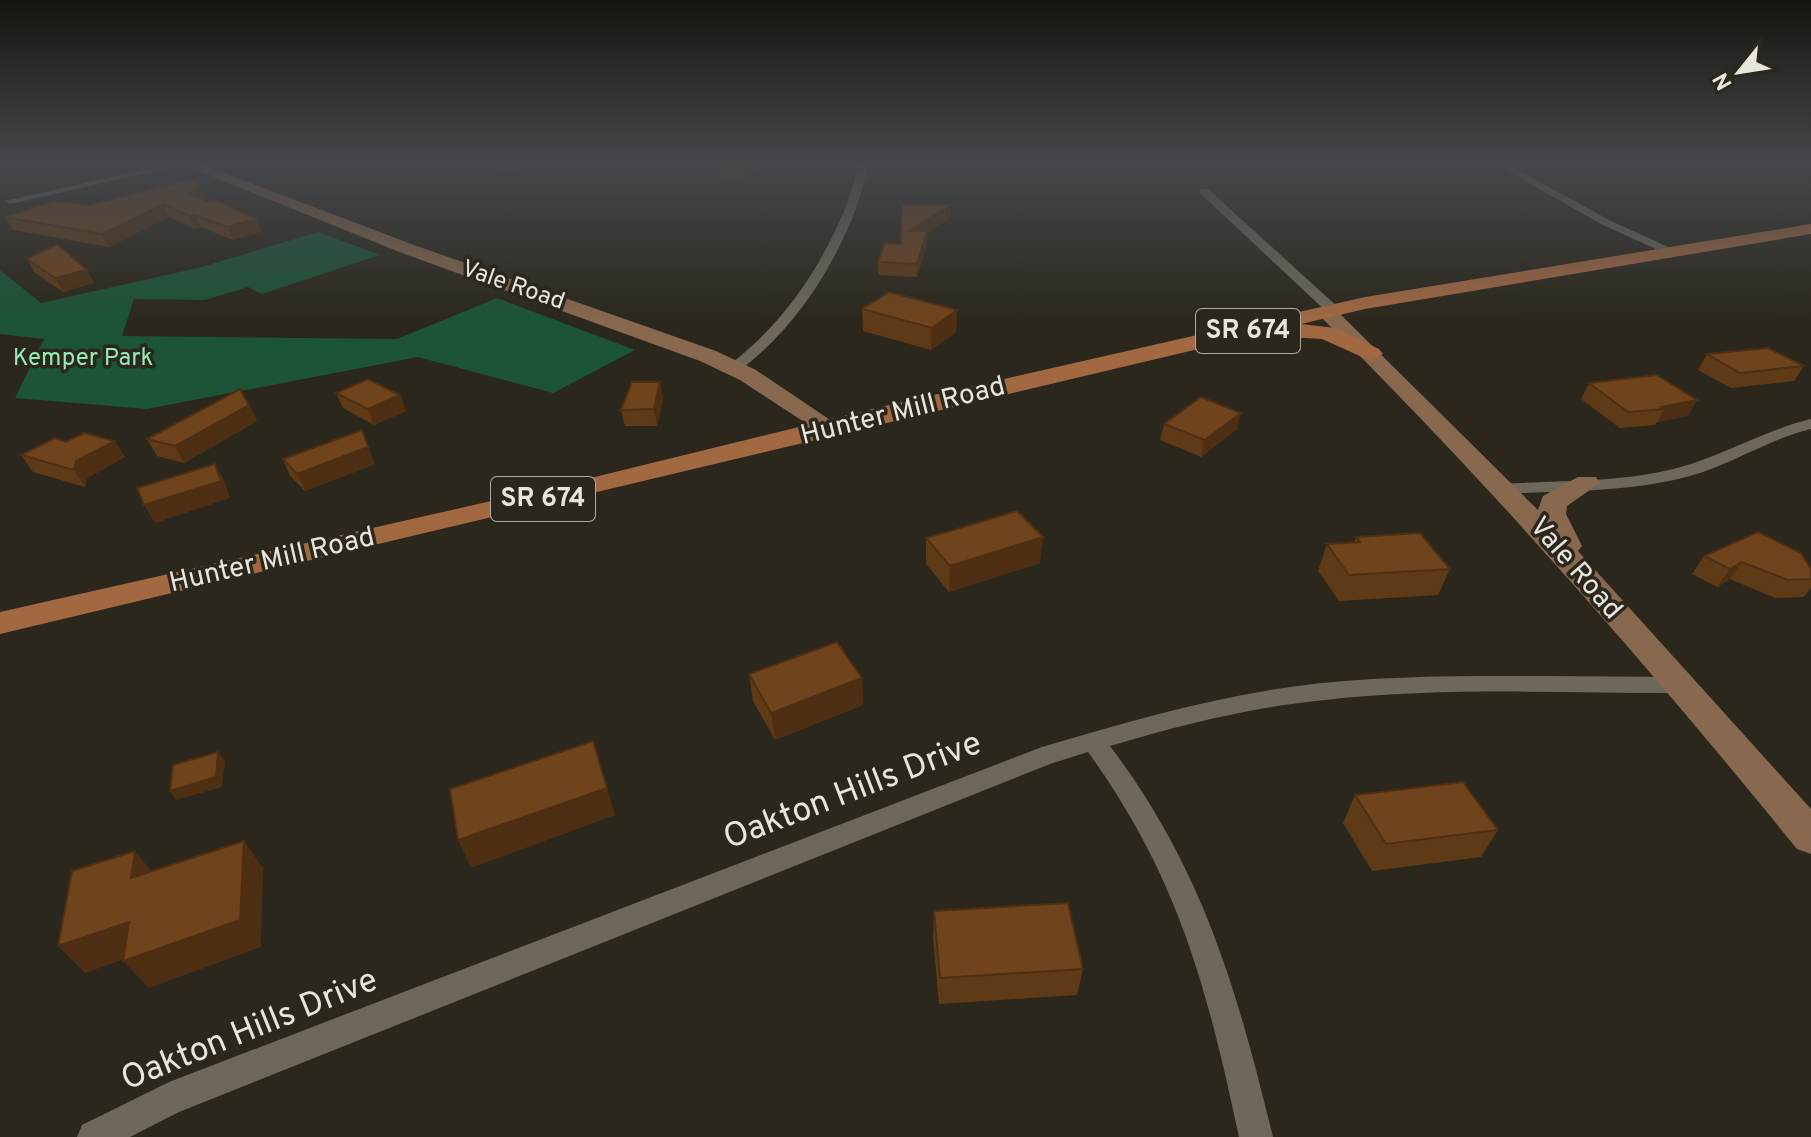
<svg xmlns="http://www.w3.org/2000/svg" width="1811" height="1137" font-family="Overpass,sans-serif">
  <rect width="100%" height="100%" fill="#2b271c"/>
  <path fill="#1b5436" d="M 318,232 L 380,255 L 262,294 L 248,287 L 205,300 L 134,299 L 122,336 L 397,339 L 497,298 L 635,350 L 553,393 L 418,357 L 147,409 L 15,398 L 44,339 L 0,334 L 0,270 L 41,303 L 202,267 Z"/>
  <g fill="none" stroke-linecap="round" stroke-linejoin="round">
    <path stroke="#001628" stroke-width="4" d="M 1775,163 L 1811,174"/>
    <g fill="#6d685b" fill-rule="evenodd">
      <path d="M 174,163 L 191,163 L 10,204 L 5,201 Z"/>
      <path d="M 860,163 L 870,163 C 864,179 861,195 855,211 C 831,273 792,331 739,371 L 729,371 L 729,365 C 781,326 819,271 844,211 C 851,195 854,179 860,163 Z"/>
      <path d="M 1493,163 L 1505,163 L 1611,221 L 1677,251 L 1667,254 L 1603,225 Z"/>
      <path d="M 1200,189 L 1208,189 L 1339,308 L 1339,314 L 1329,314 L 1200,193 Z"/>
      <path d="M 1811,419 L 1811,429 C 1773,438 1740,459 1703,472 C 1639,493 1570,490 1503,494 L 1494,489 L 1503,484 C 1560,480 1621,483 1677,468 C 1723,456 1764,430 1811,419 Z"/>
      <path d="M 1546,676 L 1678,677 L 1686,679 L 1689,685 L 1686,691 L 1678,693 C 1561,693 1442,687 1325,700 C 1252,707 1180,725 1110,746 C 1203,869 1237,990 1273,1137 L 1239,1137 C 1207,988 1179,878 1088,752 L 1050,764 L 179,1112 L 130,1137 L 77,1137 L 82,1125 L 169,1082 L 1042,747 C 1123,723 1206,699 1290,687 C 1375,675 1461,676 1546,676 Z"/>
    </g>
    <g fill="#88684e" fill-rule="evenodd">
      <path d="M 179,163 L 198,163 L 414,245 L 716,351 L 756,370 L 842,428 L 839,433 L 821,433 L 740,380 L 700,361 L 402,253 Z"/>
      <path d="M 1327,306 L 1334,308 L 1538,510 L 1543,496 L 1578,477 L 1596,477 L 1600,483 L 1567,506 L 1566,514 L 1582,546 L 1578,551 L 1811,809 L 1811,854 L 1797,849 C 1646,663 1490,484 1320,316 L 1317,312 L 1320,308 Z"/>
    </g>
    <path fill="#a26842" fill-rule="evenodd" d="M 1811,224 L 1811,234 L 1365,309 L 1301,324 L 1335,328 L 1379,349 L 1383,354 L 1371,361 L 1322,339 L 1289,337 L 1278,330 L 0,634 L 0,612 L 558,486 L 876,408 L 1365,297 Z"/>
  </g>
  <g fill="#5f3a17">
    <path d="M 465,163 L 517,163 L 512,171 Z"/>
    <path d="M 724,163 L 760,163 L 744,182 L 720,181 L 718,169 Z"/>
    <path d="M 206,199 L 204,200 L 261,232 L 233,240 L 201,227 L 195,229 L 169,217 L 109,247 L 13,230 L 5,217 L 88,205 Z"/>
    <path d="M 951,205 L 950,218 L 927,233 L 927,244 L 917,277 L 878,275 L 878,262 Z"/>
    <path d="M 27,259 L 94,283 L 63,292 L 34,272 Z"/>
    <path d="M 862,309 L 957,310 L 956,332 L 931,350 L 863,331 Z"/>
    <path d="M 1707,354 L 1804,366 L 1794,381 L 1731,388 L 1698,370 Z"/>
    <path d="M 660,382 L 663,398 L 657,426 L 625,426 L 621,410 Z"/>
    <path d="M 1589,383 L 1688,416 L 1657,422 L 1655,425 L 1620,428 L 1581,399 Z"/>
    <path d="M 336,393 L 400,395 L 406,411 L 374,425 L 343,408 Z"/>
    <path d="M 249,405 L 257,421 L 184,463 L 157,456 L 147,439 Z"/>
    <path d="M 1164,424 L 1237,429 L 1201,457 L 1160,440 Z"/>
    <path d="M 21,455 L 125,457 L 87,478 L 85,487 L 33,472 Z"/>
    <path d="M 283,459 L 375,464 L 305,491 L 290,476 Z"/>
    <path d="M 1356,537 L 1450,569 L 1438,595 L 1339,601 L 1318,571 L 1327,544 L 1354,543 Z"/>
    <path d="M 926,538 L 1040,563 L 949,592 L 926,564 Z"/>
    <path d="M 1704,556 L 1811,569 L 1811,588 L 1804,597 L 1775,598 L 1730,579 L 1717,587 L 1692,574 Z"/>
    <path d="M 749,674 L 862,678 L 863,705 L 775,740 L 753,701 Z"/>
    <path d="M 1355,795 L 1498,830 L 1481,857 L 1372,871 L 1343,823 Z"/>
    <path d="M 934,911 L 1083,969 L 1077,995 L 939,1004 L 933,938 Z"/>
  </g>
  <g fill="#4e2f13">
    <path d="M 510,163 L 517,163 L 512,171 Z"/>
    <path d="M 749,163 L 760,163 L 744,182 L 743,170 Z"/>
    <path d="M 197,178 L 206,199 L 194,205 L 188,193 Z"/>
    <path d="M 164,204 L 169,217 L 109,247 L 102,234 Z"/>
    <path d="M 951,205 L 950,218 L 927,233 L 927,244 L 917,277 L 917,264 L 909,231 Z"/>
    <path d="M 195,215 L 201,227 L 195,229 L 189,216 Z"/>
    <path d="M 256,219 L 261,232 L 233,240 L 227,227 Z"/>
    <path d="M 87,270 L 94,283 L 63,292 L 55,278 Z"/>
    <path d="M 957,310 L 956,332 L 931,350 L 932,328 Z"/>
    <path d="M 660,382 L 663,398 L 657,426 L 654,409 Z"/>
    <path d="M 400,395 L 406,411 L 374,425 L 368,409 Z"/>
    <path d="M 1697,400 L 1688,416 L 1657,422 L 1664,409 L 1661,407 Z"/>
    <path d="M 249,405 L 257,421 L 184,463 L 175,446 Z"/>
    <path d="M 1241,413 L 1237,429 L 1201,457 L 1205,440 Z"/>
    <path d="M 362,430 L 375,464 L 305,491 L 297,474 Z"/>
    <path d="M 115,441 L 125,457 L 87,478 L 85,487 L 74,470 L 76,461 Z"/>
    <path d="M 215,464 L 224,480 L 230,498 L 155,523 L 144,505 Z"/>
    <path d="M 1043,537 L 1040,563 L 949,592 L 950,566 Z"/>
    <path d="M 1742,562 L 1730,579 L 1717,587 L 1730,569 Z"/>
    <path d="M 862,678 L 863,705 L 775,740 L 771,713 Z"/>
    <path d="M 218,752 L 225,761 L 222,787 L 176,800 L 170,791 Z"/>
    <path d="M 607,788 L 615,815 L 471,868 L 458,840 Z"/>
    <path d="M 244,841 L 263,868 L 261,947 L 149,988 L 123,961 Z"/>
    <path d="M 135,851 L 157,878 L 131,878 Z"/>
    <path d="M 129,922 L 153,949 L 85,973 L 58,946 Z"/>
  </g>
  <g fill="#6f431b" stroke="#4e2f13" stroke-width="2">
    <path d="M 724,163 L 749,163 L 743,170 L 718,169 Z"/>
    <path d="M 197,178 L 200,187 L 188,193 L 207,201 L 214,199 L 256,219 L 227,227 L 195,215 L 189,216 L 164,204 L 102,234 L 5,217 L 53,201 L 88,205 Z"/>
    <path d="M 902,204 L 951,205 L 909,231 L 927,231 L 917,264 L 878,262 L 885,243 L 901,244 Z"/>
    <path d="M 57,244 L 87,270 L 55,278 L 27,259 Z"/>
    <path d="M 889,292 L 957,310 L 932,328 L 862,309 Z"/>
    <path d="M 1768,348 L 1804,366 L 1740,373 L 1707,354 Z"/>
    <path d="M 1657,375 L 1697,400 L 1661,407 L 1664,409 L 1628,412 L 1589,383 Z"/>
    <path d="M 368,379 L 400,395 L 368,409 L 336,393 Z"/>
    <path d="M 632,382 L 660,382 L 654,409 L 621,410 Z"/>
    <path d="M 240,389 L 249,405 L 175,446 L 147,439 Z"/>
    <path d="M 1201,397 L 1241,413 L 1205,440 L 1164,424 Z"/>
    <path d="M 362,430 L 368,447 L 297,474 L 283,459 Z"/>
    <path d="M 84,433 L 115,441 L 76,461 L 74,470 L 21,455 L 55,438 L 66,442 Z"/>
    <path d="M 215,464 L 221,481 L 144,505 L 137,488 Z"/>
    <path d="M 1017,511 L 1043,537 L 950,566 L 926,538 Z"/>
    <path d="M 1758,532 L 1801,553 L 1811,569 L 1811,579 L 1788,580 L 1742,562 L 1730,569 L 1704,556 Z"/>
    <path d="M 1420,533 L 1450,569 L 1349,575 L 1327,544 L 1360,542 L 1356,537 Z"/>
    <path d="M 837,642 L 862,678 L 771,713 L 749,674 Z"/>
    <path d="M 593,741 L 607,788 L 458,840 L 450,789 Z"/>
    <path d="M 218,752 L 216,777 L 170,791 L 173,765 Z"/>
    <path d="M 1463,782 L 1498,830 L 1386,844 L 1355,795 Z"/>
    <path d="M 244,841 L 240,920 L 123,961 L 129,922 L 58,946 L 72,871 L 135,851 L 131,878 Z"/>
    <path d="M 1068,903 L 1083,969 L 940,978 L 934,911 Z"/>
  </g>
  <linearGradient id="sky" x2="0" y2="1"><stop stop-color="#18150f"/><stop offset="0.51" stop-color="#44474b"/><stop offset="1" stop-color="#44474b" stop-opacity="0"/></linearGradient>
  <rect width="1811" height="322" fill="url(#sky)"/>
  <g text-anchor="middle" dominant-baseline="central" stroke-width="7" stroke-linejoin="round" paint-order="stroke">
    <g font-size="24" fill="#e8e5de" stroke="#2b271c">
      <text transform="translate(513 286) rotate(19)">Vale Road</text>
    </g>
    <g font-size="24" fill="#95ebb6" stroke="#2b271c">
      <text x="83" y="359">Kemper Park</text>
    </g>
    <g fill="#2b271c" stroke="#afaca4" stroke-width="2">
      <rect x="1196" y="309" width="104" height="44" rx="6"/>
      <rect x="491" y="477" width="104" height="44" rx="6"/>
    </g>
    <g font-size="26" font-weight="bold" fill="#e8e5de">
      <text x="1248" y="331">SR 674</text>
      <text x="543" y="499">SR 674</text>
    </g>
    <g font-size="28" fill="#e8e5de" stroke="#2b271c">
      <text transform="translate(903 412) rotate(-14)">Hunter Mill Road</text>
      <text transform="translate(272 561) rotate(-13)">Hunter Mill Road</text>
      <text transform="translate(1575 569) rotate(49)">Vale Road</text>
    </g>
    <g font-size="34" fill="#e8e5de" stroke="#2b271c">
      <text transform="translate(853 792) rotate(-21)">Oakton Hills Drive</text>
      <text transform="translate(250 1031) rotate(-22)">Oakton Hills Drive</text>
    </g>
  </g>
  <g transform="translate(1739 72) rotate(240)" stroke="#2b271c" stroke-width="6" paint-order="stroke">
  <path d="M0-6L14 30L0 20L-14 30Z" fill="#e8e5de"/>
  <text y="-12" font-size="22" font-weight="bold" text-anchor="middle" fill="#e8e5de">N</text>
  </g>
</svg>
